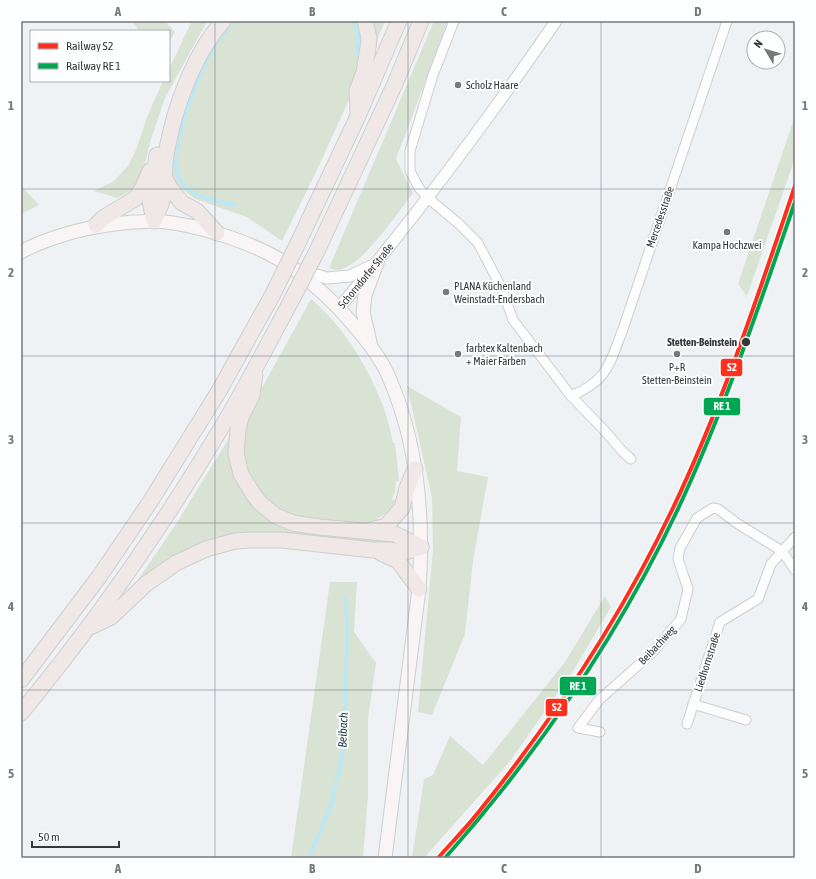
<svg xmlns="http://www.w3.org/2000/svg" width="816" height="879" font-family="'Asap Condensed',sans-serif">
  <rect width="100%" height="100%" fill="#eff2f5"/>
  <g fill="#d8e3d3">
    <path d="M 131,21 L 165,21 L 175,32 L 169,42 L 169,31 L 140,31 Z"/>
    <path d="M 192,21 L 209,21 L 205,25 L 165,98 L 150,142 L 142,177 L 136,188 L 117,198 L 94,191 L 114,181 L 128,166 L 136,150 L 147,117 L 163,81 L 169,81 L 169,69 Z"/>
    <path d="M 227,21 L 359,21 L 363,35 L 354,88 L 319,166 L 282,241 L 247,217 L 195,199 L 182,189 L 179,191 L 171,175 L 172,146 L 196,72 Z"/>
    <path d="M 371,21 L 385,21 L 376,42 Z"/>
    <path d="M 434,21 L 448,21 L 396,159 L 413,193 C 398,212 362,267 338,270 C 335,270 332,269 329,268 Z"/>
    <path d="M 795,116 L 795,158 L 747,296 L 738,284 Z"/>
    <path d="M 21,186 L 39,205 L 21,214 Z"/>
    <path d="M 311,299 C 342,325 366,363 381,401 C 387,415 390,429 393,443 L 395,443 L 399,481 L 396,481 L 395,492 L 392,499 L 396,501 C 388,515 375,522 360,524 L 301,519 L 276,509 L 252,483 L 243,460 L 242,435 L 252,406 Z"/>
    <path d="M 407,386 L 461,417 L 457,471 L 488,477 L 473,561 L 465,634 L 432,715 L 418,712 L 433,550 L 432,498 Z"/>
    <path d="M 229,438 L 254,506 L 393,540 L 401,545 L 263,534 L 135,584 L 176,524 Z"/>
    <path d="M 330,582 L 357,582 L 354,632 L 376,663 L 368,718 L 368,796 L 363,858 L 291,858 Z"/>
    <path d="M 605,596 L 611,607 L 573,671 L 511,760 L 424,858 L 412,858 L 424,779 L 433,775 L 450,736 L 483,765 L 565,662 Z"/>
  </g>
  <g fill="none" stroke-linecap="round" stroke-linejoin="round">
    <g stroke="#bae8f8" stroke-width="3.5">
      <path d="M 234,21 C 224,32 215,43 209,56 C 197,78 166,156 179,178 C 190,198 216,201 235,205"/>
      <path d="M 353,21 L 358,35 L 358,56"/>
      <path d="M 309,858 L 331,805 L 344,747 L 347,633 L 346,597"/>
    </g>
    <g stroke="#ccced1" stroke-width="11">
      <g id="minor">
        <path d="M 454,21 L 433,75 L 410,151 L 410,171 L 419,188 L 428,198 L 459,224 L 478,243 L 502,289 L 513,320 L 571,396 L 604,430 L 623,452 L 631,459"/>
        <path d="M 571,396 C 609,380 609,364 623,329 L 727,21"/>
        <path d="M 693,704 L 746,720"/>
        <path d="M 687,724 L 720,622 L 758,599 L 771,564 L 795,537"/>
        <path d="M 600,732 L 578,728 L 599,700 L 652,653 L 681,619 L 688,589 L 678,559 L 680,548 L 697,518 L 713,508 L 718,509 L 738,524 L 782,551 L 795,570"/>
      </g>
    </g>
    <g stroke="#ccced1" stroke-width="13">
      <g id="tertiary">
        <path d="M 300,270 L 327,278 L 350,276 L 373,265"/>
        <path id="s1" d="M 339,308 C 416,216 488,120 556,21"/>
      </g>
    </g>
    <g stroke="#ccced1" stroke-width="15">
      <g id="secondary">
        <path d="M 21,252 C 37,243 55,237 73,232 C 95,226 111,224 133,222 C 141,222 149,221 156,221 C 198,224 260,244 294,269 C 314,284 334,302 351,322 C 365,338 379,355 388,375 C 418,442 424,517 419,589 L 385,858"/>
        <path d="M 370,342 L 363,312 L 365,295 L 377,263"/>
      </g>
    </g>
    <g stroke="#cdced0" stroke-width="17">
      <g id="trunk">
        <path d="M 358,112 L 357,91 L 364,72 L 368,48 L 369,38 L 365,21"/>
        <path d="M 164,177 L 170,188 L 182,203 L 197,211 L 217,233"/>
        <path d="M 154,220 L 150,201 L 157,155"/>
        <path d="M 154,221 C 157,214 160,208 162,201 C 166,184 163,166 167,149 C 175,106 194,54 223,21"/>
        <path d="M 96,225 L 103,218 L 136,198 L 143,187 L 150,171"/>
        <path d="M 299,241 L 358,116 L 399,21"/>
        <path d="M 317,251 L 394,86 L 421,21"/>
        <path d="M 255,375 L 252,395 L 241,417 L 238,430 L 236,454 L 241,474 L 253,494 L 260,503 L 276,516 L 293,523 L 319,527 L 395,534 L 421,547"/>
        <path d="M 371,530 L 386,526 L 402,508 L 407,488 L 415,469"/>
        <path d="M 381,553 L 398,561 L 419,589"/>
        <path d="M 90,627 L 111,617 L 146,584 L 176,563 L 206,549 L 235,541 L 250,540 L 282,540 L 373,550 L 389,550 L 406,552 L 421,547"/>
        <path d="M 21,680 L 99,577 L 150,502 L 219,391 L 273,294"/>
        <path d="M 21,713 C 95,623 163,526 223,425 C 247,385 268,344 290,303"/>
      </g>
    </g>
    <use href="#minor" stroke="#fdfdfe" stroke-width="9"/>
    <use href="#tertiary" stroke="#fdfdfe" stroke-width="11"/>
    <use href="#secondary" stroke="#f8f5f4" stroke-width="13"/>
    <use href="#trunk" stroke="#f0e8e6" stroke-width="15"/>
    <g stroke="#cdced0" stroke-width="17" stroke-linecap="butt">
      <g id="trunk-bridge">
        <path d="M 273,294 L 299,241"/>
        <path d="M 290,303 L 317,251"/>
      </g>
    </g>
    <use href="#trunk-bridge" stroke="#f0e8e6" stroke-width="15"/>
    <g stroke="#fdfeff" stroke-width="7">
      <path id="rail-1" d="M 438,858 C 452,842 468,826 481,809 C 555,717 621,617 672,510 C 722,406 758,295 795,186"/>
    </g>
    <g stroke="#fdfeff" stroke-width="7">
      <path id="rail-2" d="M 445,858 C 537,754 617,638 677,511 C 724,411 759,306 795,202"/>
    </g>
    <use href="#rail-1" stroke="#ff2e1d" stroke-width="4"/>
    <use href="#rail-2" stroke="#00a651" stroke-width="4"/>
  </g>
  <path fill="none" stroke="#76787b" stroke-width="1" stroke-opacity="0.55" d="M 215,21 L 215,858M 408,21 L 408,858M 601,21 L 601,858M 21,189 L 795,189M 21,356 L 795,356M 21,523 L 795,523M 21,690 L 795,690"/>
  <g fill="#76787b" stroke="#fdfeff" stroke-width="1.5">
    <circle cx="458" cy="85" r="4"/>
    <circle cx="727" cy="232" r="4"/>
    <circle cx="446" cy="292" r="4"/>
    <circle cx="458" cy="354" r="4"/>
    <circle cx="677" cy="354" r="4"/>
  </g>
  <circle fill="#353739" stroke="#fdfeff" stroke-width="1.5" cx="746" cy="342" r="5"/>
  <g text-anchor="middle" dominant-baseline="central" stroke-width="4" stroke-linejoin="round" paint-order="stroke">
    <g font-size="11" fill="#353739" stroke="#fdfeff" text-anchor="start">
      <text x="466" y="85">Scholz Haare</text>
      <text x="727" y="245" text-anchor="middle">Kampa Hochzwei</text>
      <text x="454" y="286">PLANA Küchenland<tspan x="454" dy="13">Weinstadt-Endersbach</tspan></text>
      <text x="466" y="348">farbtex Kaltenbach<tspan x="466" dy="13">+ Maier Farben</tspan></text>
      <text x="677" y="367" text-anchor="middle">P+R<tspan x="677" dy="13">Stetten-Beinstein</tspan></text>
    </g>
    <g font-size="11" fill="#353739" stroke="#fdfeff">
      <text transform="translate(660 217) rotate(-71)">Mercedesstraße</text>
      <text stroke="none"><textPath href="#s1" startOffset="42">Schorndorfer Straße</textPath></text>
      <text transform="translate(657 645) rotate(-47)">Beibachweg</text>
      <text transform="translate(707 662) rotate(-72)">Liedhornstraße</text>
    </g>
    <g font-size="11" font-weight="bold" fill="#353739" stroke="#fdfeff" text-anchor="end">
      <text x="737" y="342">Stetten-Beinstein</text>
    </g>
    <g font-size="12" font-style="italic" fill="#183741" stroke="#fdfeff">
      <text transform="translate(343 730) rotate(-88)">Beibach</text>
    </g>
  </g>
  <g stroke="#fdfeff" stroke-width="1.5">
    <rect x="720" y="358" width="23" height="19" rx="4" fill="#ff2e1d"/>
    <rect x="703" y="397" width="38" height="19" rx="4" fill="#00a651"/>
    <rect x="559" y="676" width="38" height="20" rx="4" fill="#00a651"/>
    <rect x="545" y="698" width="23" height="19" rx="4" fill="#ff2e1d"/>
  </g>
  <g font-size="11" text-anchor="middle" font-weight="bold" fill="#fff">
    <text x="732" y="371">S2</text>
    <text x="722" y="410">RE 1</text>
    <text x="578" y="690">RE 1</text>
    <text x="557" y="711">S2</text>
  </g>
  <rect width="816" height="879" fill="none" stroke="#fdfeff" stroke-width="44"/>
  <rect x="30" y="30" width="140" height="52" fill="#fdfeff" stroke="#adaeb0"/>
  <rect x="38" y="43" width="20" height="6" fill="#ff2e1d" stroke="#adaeb0"/>
  <text x="66" y="50" font-size="12" fill="#353739">Railway S2</text>
  <rect x="38" y="63" width="20" height="6" fill="#00a651" stroke="#adaeb0"/>
  <text x="66" y="70" font-size="12" fill="#353739">Railway RE 1</text>
  <g transform="translate(766 50) rotate(308)"><circle r="19" fill="#fdfeff" stroke="#adaeb0"/>
  <path d="M0-3L7 15L0 10L-7 15Z" fill="#76787b"/>
  <text y="-6" font-size="11" font-weight="bold" text-anchor="middle" fill="#353739">N</text>
  </g>
  <path d="M32 841v6h87v-6" fill="none" stroke="#353739" stroke-width="2"/>
  <text x="38" y="841" font-size="12" fill="#353739" stroke="#fdfeff" stroke-width="3" paint-order="stroke">50 m</text>
  <rect x="22" y="22" width="772" height="835" fill="none" stroke="#76787b" stroke-width="1.5"/>
  <g font-size="13" text-anchor="middle" font-weight="bold" fill="#76787b">
    <text x="118" y="16">A</text>
    <text x="312" y="16">B</text>
    <text x="504" y="16">C</text>
    <text x="698" y="16">D</text>
    <text x="11" y="110">1</text>
    <text x="805" y="110">1</text>
    <text x="11" y="277">2</text>
    <text x="805" y="277">2</text>
    <text x="11" y="444">3</text>
    <text x="805" y="444">3</text>
    <text x="11" y="611">4</text>
    <text x="805" y="611">4</text>
    <text x="11" y="778">5</text>
    <text x="805" y="778">5</text>
    <text x="118" y="873">A</text>
    <text x="312" y="873">B</text>
    <text x="504" y="873">C</text>
    <text x="698" y="873">D</text>
  </g>
</svg>
